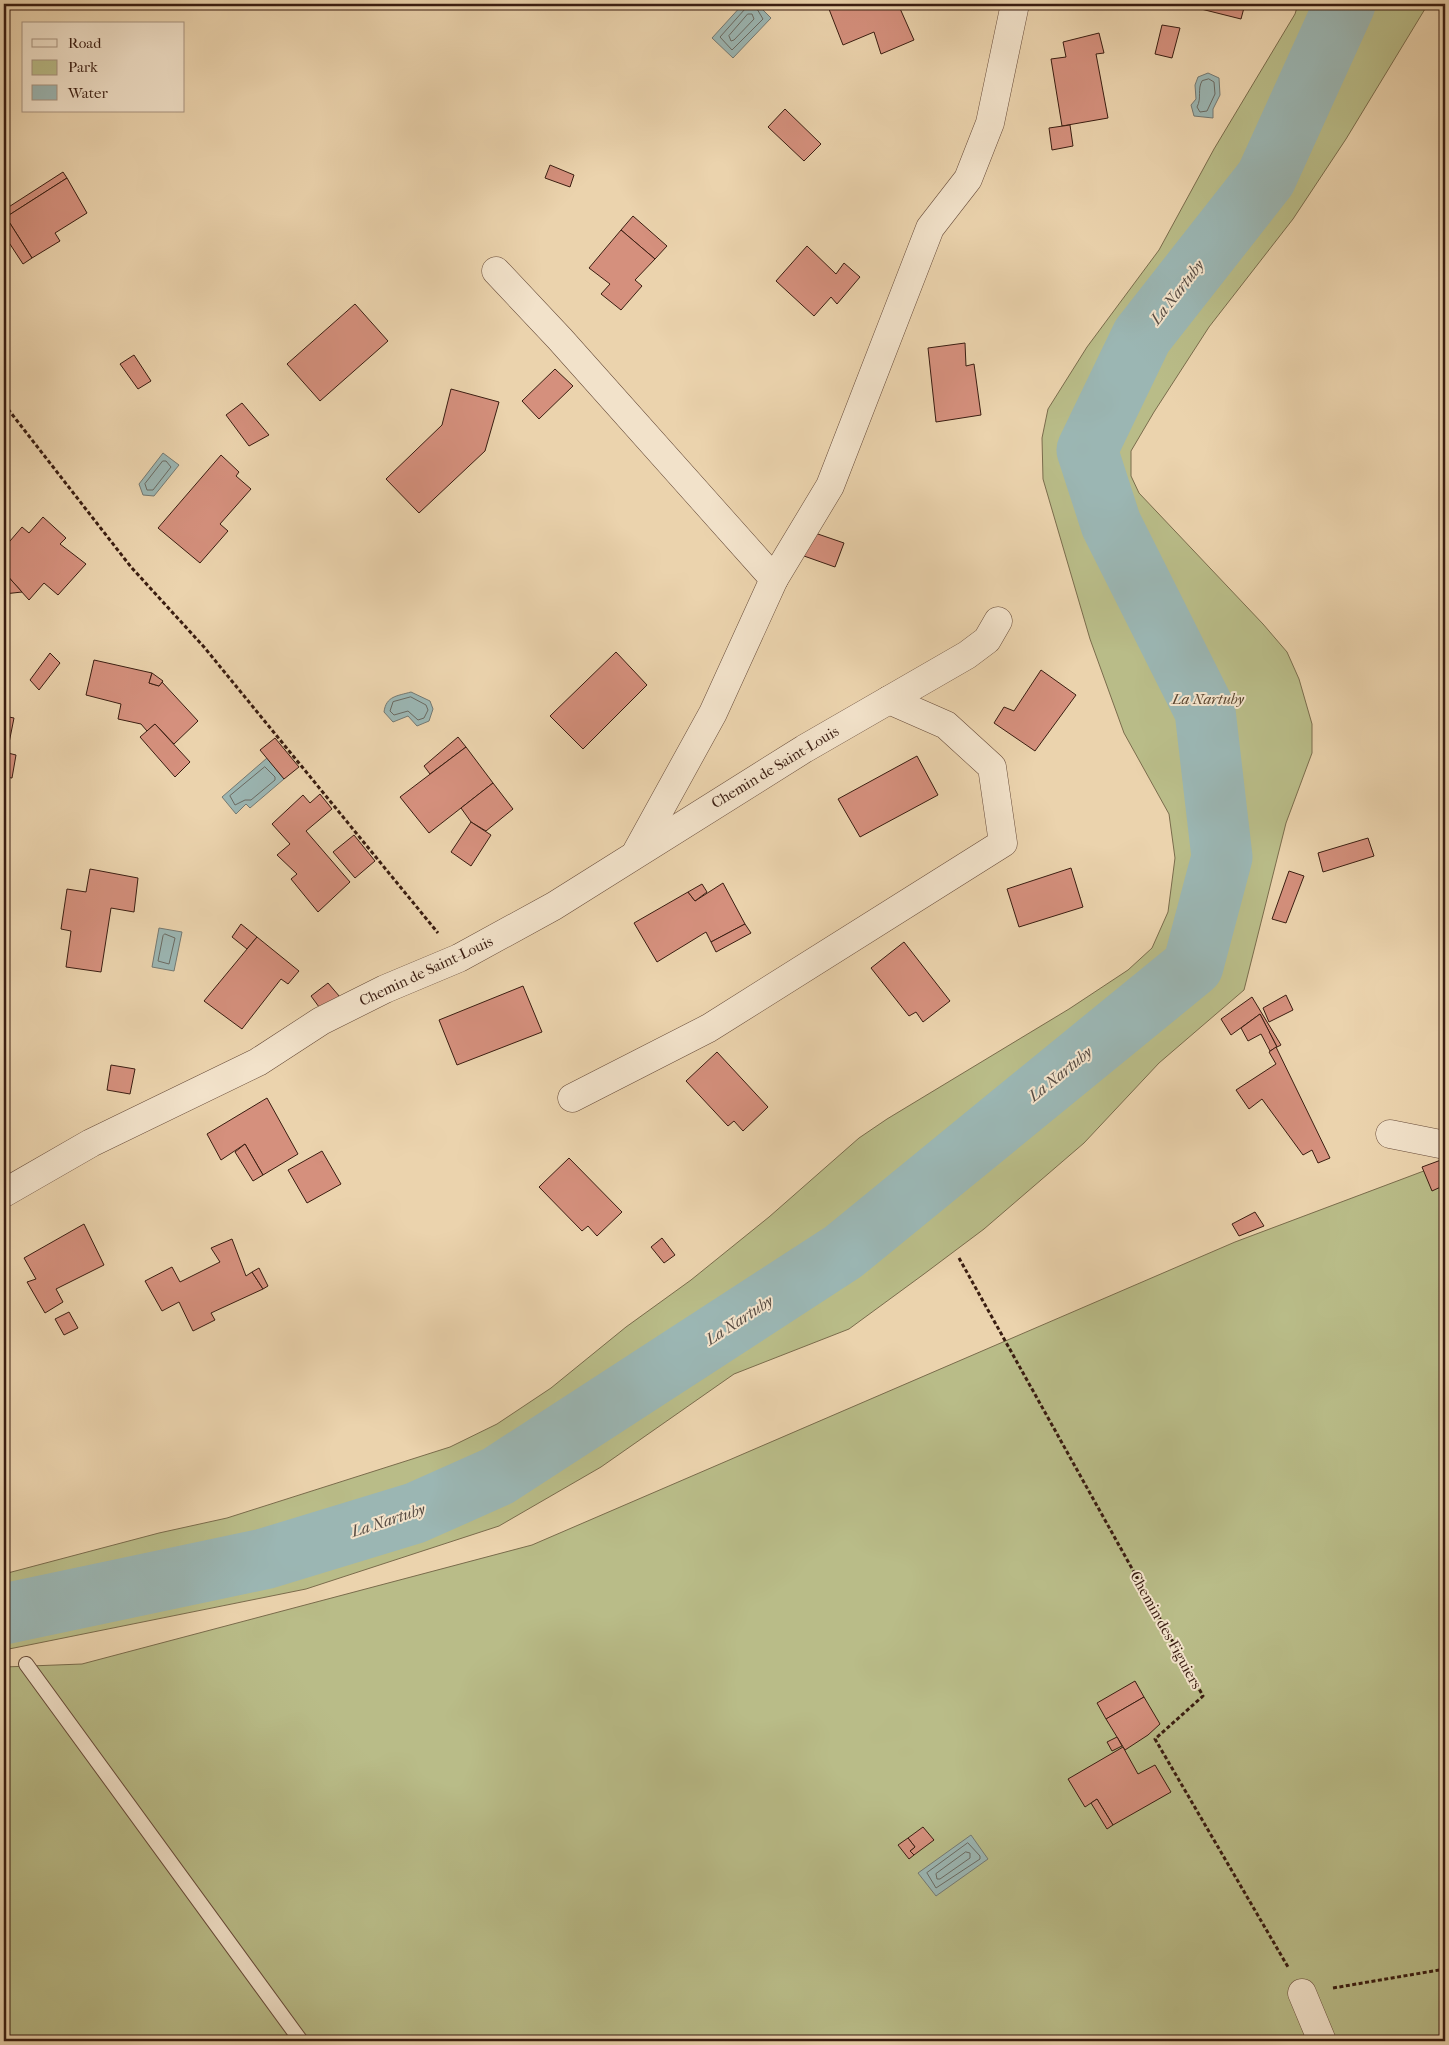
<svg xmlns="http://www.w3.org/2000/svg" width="1449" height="2045" font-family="'IM FELL French Canon',serif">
  <rect width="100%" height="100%" fill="#ebd3ad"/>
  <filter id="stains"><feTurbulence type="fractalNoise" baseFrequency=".004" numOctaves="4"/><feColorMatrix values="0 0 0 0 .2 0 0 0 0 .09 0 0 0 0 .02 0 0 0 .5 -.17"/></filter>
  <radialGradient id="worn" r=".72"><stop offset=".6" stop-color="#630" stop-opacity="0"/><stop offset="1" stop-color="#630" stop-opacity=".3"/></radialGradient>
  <g fill="#b9bc88" stroke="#7a6c4c">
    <path d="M 1298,4 L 1428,4 L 1346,139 L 1293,219 L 1209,327 L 1154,412 L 1131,451 L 1131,476 L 1139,493 L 1263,624 L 1287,652 L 1299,679 L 1312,724 L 1312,753 L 1286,823 L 1244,990 L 1159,1063 L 1084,1143 L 984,1229 L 924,1274 L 849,1329 L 734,1374 L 601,1467 L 499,1526 L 306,1589 L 4,1650 L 4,1574 L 159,1533 L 227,1518 L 450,1447 L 497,1424 L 551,1388 L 626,1327 L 691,1280 L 769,1217 L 859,1138 L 887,1119 L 1069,1009 L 1128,970 L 1152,948 L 1168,912 L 1175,858 L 1169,814 L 1124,733 L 1090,639 L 1043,479 L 1042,438 L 1048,409 L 1087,347 L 1159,250 L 1214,149 L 1295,14 Z"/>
    <path d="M 1445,1163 L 1445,2041 L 4,2041 L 4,1667 L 82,1664 L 532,1545 L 1235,1242 Z"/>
  </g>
  <g fill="#9bb6b3" stroke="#747972">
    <path d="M 743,4 L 757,4 L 771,18 L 733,58 L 712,38 Z"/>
    <path d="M 1208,73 L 1219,78 L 1220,95 L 1213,109 L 1213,118 L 1194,116 L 1191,105 L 1196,99 L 1195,85 L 1198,77 Z"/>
    <path d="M 163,453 L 179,465 L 154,496 L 143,495 L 139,484 Z"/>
    <path d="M 411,692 L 430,701 L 433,709 L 429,721 L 417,726 L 408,716 L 393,722 L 384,712 C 386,696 397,696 411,692 Z"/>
    <path d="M 267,758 L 284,779 L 250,808 L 246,804 L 236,814 L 222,797 Z"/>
    <path d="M 159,928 L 182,932 L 174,971 L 152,967 Z"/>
    <path d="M 971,1835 L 988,1859 L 936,1896 L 918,1873 Z"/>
  </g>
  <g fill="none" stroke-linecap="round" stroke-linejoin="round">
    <g stroke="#6a6a62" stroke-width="1">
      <path d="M 746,4 L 745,9 L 720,37 L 732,50 L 763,19 L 754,4"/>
      <path d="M 748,14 L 752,14 L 754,19 L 734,40 L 731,41 L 729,36 Z"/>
      <path d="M 1209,79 L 1214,82 L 1215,94 L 1207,111 L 1200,112 L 1197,107 C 1202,98 1197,89 1202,81 Z"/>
      <path d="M 163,461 L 166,461 L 171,467 L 153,490 L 147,490 L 145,484 Z"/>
      <path d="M 411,697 L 426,705 L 428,710 L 424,718 L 418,720 L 408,711 L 394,715 L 390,711 L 393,702 Z"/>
      <path d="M 265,767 L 275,777 L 275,780 L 251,800 L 245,800 L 235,805 L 230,796 Z"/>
      <path d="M 165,934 L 175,938 L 169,964 L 158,961 L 163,936 Z"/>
      <path d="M 968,1843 L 980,1856 L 980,1859 L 936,1888 L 927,1873 Z"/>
      <path d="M 966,1852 L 970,1853 L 970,1858 L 940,1879 L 937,1879 L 936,1874 Z"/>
    </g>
    <path stroke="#9bb6b3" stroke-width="61" d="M 4,1614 L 264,1559 L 415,1513 L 498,1476 L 843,1252 L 1193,966 L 1222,857 L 1205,711 L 1111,524 L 1087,450 L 1142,336 L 1266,178 L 1345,4"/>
  </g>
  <g fill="#d5907d" stroke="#3a1d11">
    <path d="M 827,4 L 898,4 L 914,40 L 881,54 L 874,32 L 843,45 Z"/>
    <path d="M 1198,4 L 1245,4 L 1241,19 L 1197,8 Z"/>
    <path d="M 1162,25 L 1180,28 L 1172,58 L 1155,54 Z"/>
    <path d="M 1099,33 L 1104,53 L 1096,54 L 1108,118 L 1062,126 L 1051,59 L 1066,57 L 1063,42 Z"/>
    <path d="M 785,109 L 821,144 L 804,161 L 768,127 Z"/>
    <path d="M 1070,125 L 1073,146 L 1052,150 L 1049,128 Z"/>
    <path d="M 550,165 L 574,175 L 570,187 L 545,178 Z"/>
    <path d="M 63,172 L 67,178 L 6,217 L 4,210 Z"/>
    <path d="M 67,178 L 87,213 L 55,233 L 60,241 L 32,258 L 6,217 Z"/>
    <path d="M 633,216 L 667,246 L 655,259 L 621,230 Z"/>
    <path d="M 6,217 L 32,258 L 23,264 L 4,235 Z"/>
    <path d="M 621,230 L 655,259 L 635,280 L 642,286 L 621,310 L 601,294 L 610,284 L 589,268 Z"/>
    <path d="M 807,246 L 836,274 L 844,263 L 860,277 L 837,304 L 831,297 L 814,316 L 776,281 Z"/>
    <path d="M 355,304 L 388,341 L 320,401 L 287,364 Z"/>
    <path d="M 965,343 L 966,366 L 974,364 L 981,415 L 936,422 L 928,348 Z"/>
    <path d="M 134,355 L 151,381 L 138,389 L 120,364 Z"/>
    <path d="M 555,369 L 573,386 L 539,419 L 522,401 Z"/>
    <path d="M 451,389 L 499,402 L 485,451 L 419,513 L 386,479 L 442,425 Z"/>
    <path d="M 242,403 L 269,435 L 249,446 L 226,415 Z"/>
    <path d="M 221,455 L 239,472 L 236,476 L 251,489 L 220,524 L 228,531 L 200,563 L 158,528 Z"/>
    <path d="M 43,517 L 66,538 L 60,544 L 86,564 L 58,595 L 44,583 L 29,600 L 4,572 L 4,548 L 22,527 L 29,533 Z"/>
    <path d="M 812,532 L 844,543 L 835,567 L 804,556 Z"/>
    <path d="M 4,572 L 22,592 L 4,594 Z"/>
    <path d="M 616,652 L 647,685 L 583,749 L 550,716 Z"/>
    <path d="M 50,653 L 60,663 L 39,690 L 30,680 Z"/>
    <path d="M 94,660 L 152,673 L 149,683 L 159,686 L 162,682 L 198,721 L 174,744 L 155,724 L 147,731 L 141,724 L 118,719 L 121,704 L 86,695 Z"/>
    <path d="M 1041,670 L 1076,695 L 1035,751 L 994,723 L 1004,707 L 1014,711 Z"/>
    <path d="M 152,673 L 163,681 L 159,686 L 149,683 Z"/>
    <path d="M 4,716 L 14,718 L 7,753 L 4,752 Z"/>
    <path d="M 155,724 L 190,762 L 175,777 L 140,737 Z"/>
    <path d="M 458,737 L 466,747 L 430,774 L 424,766 Z"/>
    <path d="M 275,738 L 299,767 L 284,779 L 260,750 Z"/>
    <path d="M 466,747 L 493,783 L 429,833 L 400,797 Z"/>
    <path d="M 4,752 L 16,755 L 12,778 L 4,777 Z"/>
    <path d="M 917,756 L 938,795 L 860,837 L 838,799 Z"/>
    <path d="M 493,783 L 513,809 L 486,831 L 471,822 L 461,808 Z"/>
    <path d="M 320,794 L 332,809 L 306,831 L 350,882 L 318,912 L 291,879 L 297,874 L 277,855 L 290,844 L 272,824 L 303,795 L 310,803 Z"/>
    <path d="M 471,822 L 491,835 L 471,866 L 451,852 Z"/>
    <path d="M 354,835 L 375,861 L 355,878 L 333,852 Z"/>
    <path d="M 1368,838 L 1374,856 L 1323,872 L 1318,853 Z"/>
    <path d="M 1071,868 L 1083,907 L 1019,927 L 1007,889 Z"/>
    <path d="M 90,869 L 138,878 L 134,912 L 111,908 L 101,972 L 66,967 L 71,931 L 61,929 L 67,889 L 86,892 Z"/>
    <path d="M 1289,871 L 1304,876 L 1286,923 L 1272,919 Z"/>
    <path d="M 723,883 L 745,924 L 711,942 L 706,932 L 657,962 L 634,923 L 688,892 L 695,901 Z"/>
    <path d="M 702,884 L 707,892 L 695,901 L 688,892 Z"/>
    <path d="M 241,924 L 257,937 L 247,949 L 232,937 Z"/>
    <path d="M 745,924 L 751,933 L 716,952 L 711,942 Z"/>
    <path d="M 257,937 L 299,971 L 288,984 L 281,979 L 242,1029 L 204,1001 Z"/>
    <path d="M 904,942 L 950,1001 L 923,1022 L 916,1012 L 909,1016 L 871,968 Z"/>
    <path d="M 328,983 L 340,997 L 322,1011 L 311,996 Z"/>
    <path d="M 523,986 L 542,1032 L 457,1065 L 439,1020 Z"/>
    <path d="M 1286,995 L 1293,1010 L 1269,1022 L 1263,1008 Z"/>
    <path d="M 1252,997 L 1281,1045 L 1277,1047 L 1260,1014 L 1231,1035 L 1221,1019 Z"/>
    <path d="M 1260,1014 L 1277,1047 L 1270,1051 L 1261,1034 L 1248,1041 L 1241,1028 Z"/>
    <path d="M 1276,1047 L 1330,1158 L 1318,1163 L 1312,1150 L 1303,1155 L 1262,1099 L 1249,1109 L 1236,1090 L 1276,1064 L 1269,1052 Z"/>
    <path d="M 717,1052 L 768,1107 L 743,1131 L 734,1121 L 728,1126 L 686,1081 Z"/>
    <path d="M 111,1065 L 135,1069 L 130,1094 L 107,1090 Z"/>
    <path d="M 267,1098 L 298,1154 L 263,1175 L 245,1144 L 221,1160 L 207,1134 Z"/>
    <path d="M 245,1144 L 263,1175 L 253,1181 L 235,1152 Z"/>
    <path d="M 322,1151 L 341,1184 L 307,1203 L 288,1170 Z"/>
    <path d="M 569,1158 L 622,1212 L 597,1236 L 588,1226 L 582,1231 L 539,1187 Z"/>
    <path d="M 1441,1160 L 1443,1164 L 1445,1163 L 1445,1185 L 1432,1191 L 1422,1167 Z"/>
    <path d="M 1255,1212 L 1264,1226 L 1239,1236 L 1232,1224 Z"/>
    <path d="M 84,1224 L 104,1265 L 56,1289 L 63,1302 L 45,1313 L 27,1282 L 36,1279 L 24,1258 Z"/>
    <path d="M 662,1238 L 675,1255 L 664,1263 L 651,1247 Z"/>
    <path d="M 232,1239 L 246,1276 L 252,1272 L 263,1289 L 211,1313 L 215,1320 L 193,1331 L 179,1302 L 162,1311 L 145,1281 L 172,1267 L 180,1282 L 220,1262 L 211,1248 Z"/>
    <path d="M 259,1268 L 268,1286 L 263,1289 L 252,1272 Z"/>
    <path d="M 69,1312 L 78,1328 L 64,1335 L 55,1319 Z"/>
    <path d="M 1135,1681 L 1144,1697 L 1106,1719 L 1097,1703 Z"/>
    <path d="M 1144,1697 L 1160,1724 L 1148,1735 L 1125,1750 L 1106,1719 Z"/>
    <path d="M 1117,1737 L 1122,1746 L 1112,1751 L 1107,1742 Z"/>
    <path d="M 1123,1747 L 1138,1774 L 1155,1765 L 1171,1792 L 1113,1825 L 1097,1799 L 1085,1807 L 1068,1779 Z"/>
    <path d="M 1097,1799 L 1113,1825 L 1107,1829 L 1091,1803 Z"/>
    <path d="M 923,1827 L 934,1840 L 914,1855 L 910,1851 L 915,1847 L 908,1838 Z"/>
    <path d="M 908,1838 L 915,1847 L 910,1851 L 914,1855 L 909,1859 L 898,1845 Z"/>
  </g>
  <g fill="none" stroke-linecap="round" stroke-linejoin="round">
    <g stroke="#664a38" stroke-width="16">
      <path id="service" d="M 26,1664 L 301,2041"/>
    </g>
    <g stroke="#664a38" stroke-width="29">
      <g id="minor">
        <path d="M 496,271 L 560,339 L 774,579 L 713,713 L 637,851"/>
        <path d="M 774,579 L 830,486 L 930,228 L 968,179 L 990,123 L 1015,4"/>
        <path d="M 572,1098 L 709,1028 L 1003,843 L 992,767 L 946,725 L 889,700"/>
        <path d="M 1390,1134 L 1445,1145"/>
        <path d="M 4,1193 L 91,1143 L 258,1062 L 321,1021 L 385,989 L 459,958 L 554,906 L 804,749 L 967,655 L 987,640 L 998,621"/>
        <path d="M 1302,1993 L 1322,2041"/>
      </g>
    </g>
    <g stroke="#3a1d11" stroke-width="3" stroke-dasharray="4 2.5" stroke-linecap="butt">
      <path d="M 4,404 L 131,567 L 204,647 L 438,933"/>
      <path d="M 959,1258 L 1203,1696 L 1155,1739 L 1288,1967"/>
      <path d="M 1333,1988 L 1445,1969"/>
    </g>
    <use href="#service" stroke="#f2e2ca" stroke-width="14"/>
    <use href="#minor" stroke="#f2e2ca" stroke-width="28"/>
  </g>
  <g text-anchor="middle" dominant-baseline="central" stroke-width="4" stroke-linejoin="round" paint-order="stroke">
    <g font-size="15" font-style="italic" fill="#5a452f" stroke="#f2e2ca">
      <text x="1208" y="699">La Nartuby</text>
    </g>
    <g font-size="15" fill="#3a1d11" stroke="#f2e2ca">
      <text transform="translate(775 767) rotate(-31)">Chemin de Saint-Louis</text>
      <text transform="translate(426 971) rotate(-25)">Chemin de Saint-Louis</text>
      <text transform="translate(1166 1630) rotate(61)">Chemin des Figuiers</text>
    </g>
    <g font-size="16" font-style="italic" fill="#574b42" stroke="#f2e2ca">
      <text transform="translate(1177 292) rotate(-52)">La Nartuby</text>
      <text transform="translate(1060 1074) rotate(-39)">La Nartuby</text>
      <text transform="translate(739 1320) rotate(-33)">La Nartuby</text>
      <text transform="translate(388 1520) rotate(-18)">La Nartuby</text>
    </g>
  </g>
  <rect width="1449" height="2045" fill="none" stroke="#ebd3ad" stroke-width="20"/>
  <rect x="5" y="5" width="1439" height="2035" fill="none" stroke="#3a1d11" stroke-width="2.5"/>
  <rect x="10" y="10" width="1429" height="2025" fill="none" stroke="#3a1d11"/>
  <rect x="22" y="22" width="162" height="90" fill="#f2e2ca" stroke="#a89380"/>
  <rect x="32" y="39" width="25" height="8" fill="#f2e2ca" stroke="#a89380"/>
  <text x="68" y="48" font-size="15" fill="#3a1d11">Road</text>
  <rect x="32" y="60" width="25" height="15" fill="#b9bc88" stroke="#a89380"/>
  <text x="68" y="72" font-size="15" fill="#3a1d11">Park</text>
  <rect x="32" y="85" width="25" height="15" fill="#9bb6b3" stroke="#a89380"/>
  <text x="68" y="98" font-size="15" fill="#3a1d11">Water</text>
  <rect width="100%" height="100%" filter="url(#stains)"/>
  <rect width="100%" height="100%" fill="url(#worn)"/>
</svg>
